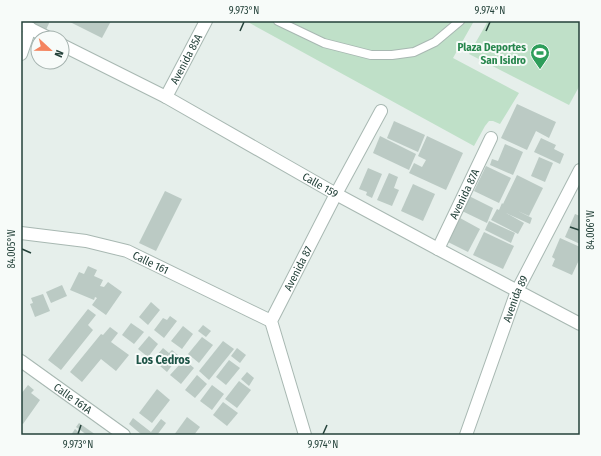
<svg xmlns="http://www.w3.org/2000/svg" width="601" height="456" font-family="'Fira Sans Condensed',sans-serif">
  <rect width="100%" height="100%" fill="#e6efeb"/>
  <g fill="#bfe0c8">
    <path d="M 246,21 L 474,21 L 453,58 L 519,93 L 500,124 L 493,121 L 489,121 L 485,126 L 474,146 Z"/>
    <path d="M 488,21 L 580,21 L 580,85 L 569,105 L 469,54 Z"/>
  </g>
  <g fill="#bbcac4">
    <path d="M 27,21 L 50,21 L 46,30 Z"/>
    <path d="M 68,21 L 111,21 L 102,38 Z"/>
    <path d="M 517,104 L 556,122 L 549,138 L 536,131 L 527,150 L 501,138 Z"/>
    <path d="M 394,121 L 425,135 L 418,152 L 387,138 Z"/>
    <path d="M 380,136 L 416,154 L 409,170 L 373,153 Z"/>
    <path d="M 427,136 L 463,153 L 446,190 L 409,173 L 414,163 L 422,167 L 426,160 L 418,156 Z"/>
    <path d="M 541,138 L 556,145 L 554,149 L 564,154 L 560,164 L 534,152 Z"/>
    <path d="M 505,144 L 523,152 L 513,175 L 490,165 L 492,159 L 498,161 Z"/>
    <path d="M 539,157 L 553,163 L 545,182 L 531,176 Z"/>
    <path d="M 486,166 L 511,178 L 499,203 L 474,191 Z"/>
    <path d="M 368,168 L 382,174 L 372,198 L 366,195 L 367,192 L 359,189 Z"/>
    <path d="M 389,173 L 398,177 L 394,188 L 399,190 L 392,206 L 377,200 Z"/>
    <path d="M 517,175 L 543,188 L 529,216 L 518,211 L 532,218 L 530,224 L 506,213 L 524,223 L 518,234 L 491,220 L 497,209 L 499,210 L 502,203 L 503,204 Z"/>
    <path d="M 413,184 L 435,194 L 423,221 L 401,211 Z"/>
    <path d="M 165,191 L 182,199 L 156,251 L 139,243 Z"/>
    <path d="M 469,196 L 493,208 L 487,223 L 462,211 Z"/>
    <path d="M 575,214 L 580,216 L 580,244 L 565,237 Z"/>
    <path d="M 460,218 L 480,229 L 468,252 L 448,242 Z"/>
    <path d="M 489,221 L 515,233 L 511,243 L 485,230 Z"/>
    <path d="M 484,232 L 514,246 L 503,269 L 473,255 Z"/>
    <path d="M 560,238 L 580,247 L 580,261 L 579,260 L 572,275 L 552,266 L 555,259 L 552,257 Z"/>
    <path d="M 88,266 L 97,270 L 94,276 L 103,280 L 100,286 L 104,287 L 108,282 L 122,292 L 106,315 L 92,305 L 97,298 L 95,297 L 94,300 L 70,290 L 79,272 L 84,274 Z"/>
    <path d="M 62,285 L 67,296 L 51,303 L 46,292 Z"/>
    <path d="M 43,294 L 50,311 L 35,317 L 30,304 L 33,303 L 31,298 Z"/>
    <path d="M 151,302 L 160,310 L 148,325 L 139,317 Z"/>
    <path d="M 88,309 L 96,315 L 88,325 L 93,330 L 61,370 L 48,360 Z"/>
    <path d="M 170,316 L 177,321 L 164,338 L 154,330 L 163,318 L 167,320 Z"/>
    <path d="M 131,323 L 144,332 L 134,344 L 122,335 Z"/>
    <path d="M 203,325 L 211,331 L 206,337 L 198,331 Z"/>
    <path d="M 183,326 L 193,334 L 182,349 L 171,341 Z"/>
    <path d="M 110,327 L 118,333 L 111,342 L 129,355 L 116,371 L 101,359 L 82,382 L 70,372 L 101,334 L 103,335 Z"/>
    <path d="M 149,336 L 158,344 L 148,357 L 138,349 Z"/>
    <path d="M 202,337 L 213,345 L 199,363 L 188,354 Z"/>
    <path d="M 223,341 L 234,349 L 209,380 L 199,371 Z"/>
    <path d="M 163,348 L 169,353 L 172,350 L 179,356 L 167,372 L 153,360 Z"/>
    <path d="M 237,348 L 246,355 L 240,363 L 231,356 Z"/>
    <path d="M 229,360 L 240,368 L 226,385 L 216,377 Z"/>
    <path d="M 181,363 L 185,366 L 188,363 L 194,368 L 181,384 L 170,375 Z"/>
    <path d="M 247,372 L 254,378 L 249,386 L 241,379 Z"/>
    <path d="M 197,375 L 207,384 L 195,398 L 185,390 Z"/>
    <path d="M 239,381 L 251,390 L 237,408 L 225,399 Z"/>
    <path d="M 28,385 L 34,390 L 31,393 L 40,400 L 23,424 L 21,423 L 21,394 Z"/>
    <path d="M 212,385 L 224,394 L 212,410 L 200,401 Z"/>
    <path d="M 157,389 L 170,400 L 152,423 L 139,413 Z"/>
    <path d="M 223,402 L 238,413 L 227,426 L 213,415 Z"/>
    <path d="M 187,417 L 200,427 L 194,435 L 174,435 Z"/>
    <path d="M 133,418 L 151,432 L 161,419 L 166,423 L 157,435 L 142,435 L 129,424 Z"/>
    <path d="M 79,423 L 96,435 L 87,435 L 76,427 Z"/>
    <path d="M 75,429 L 82,435 L 71,435 Z"/>
  </g>
  <g fill="none" stroke-linecap="round" stroke-linejoin="round">
    <g stroke="#a8b8b2" stroke-width="10">
      <path id="service" d="M 278,21 L 324,43 L 371,55 L 392,55 L 414,52 L 435,42 L 460,21"/>
    </g>
    <g stroke="#a8b8b2" stroke-width="14">
      <g id="minor">
        <path d="M 21,24 L 49,38"/>
        <path id="s1" d="M 62,45 L 166,97 L 336,194 L 438,249 L 580,324"/>
        <path d="M 21,54 L 30,28"/>
        <path id="s2" d="M 166,97 L 206,21"/>
        <path id="s3" d="M 21,233 L 86,241 L 127,251 L 271,321"/>
        <path id="s4" d="M 438,249 L 491,138"/>
        <path id="s5" d="M 21,361 L 124,435"/>
        <path id="s6" d="M 305,435 L 271,321 L 336,194 L 381,111"/>
        <path id="s7" d="M 466,435 L 517,291 L 580,170"/>
      </g>
    </g>
    <use href="#service" stroke="#fff" stroke-width="8"/>
    <use href="#minor" stroke="#fff" stroke-width="12"/>
  </g>
  <path fill="none" stroke="#24423a" stroke-width="1.5" d="M 240,31 L 244,22M 486,31 L 490,22M 570,227 L 579,230M 22,249 L 31,253M 78,434 L 81,425M 323,434 L 327,425"/>
  <defs>
    <g id="stadium-pin" transform="scale(1)"><path d="M0 17L-7.5 6A9.5 9.5 0 1 1 7.5 6Z" fill="#2e9e5b" stroke="#f7fbf9"/><path d="M0-5a6.5 5 0 1 0 0 10a6.5 5 0 1 0 0-10ZM-3.5-1.8h7v3.6h-7Z" fill="#fff"/></g>
  </defs>
  <g fill-rule="evenodd">
    <use href="#stadium-pin" x="540" y="53"/>
  </g>
  <g text-anchor="middle" dominant-baseline="central" stroke-width="4" stroke-linejoin="round" paint-order="stroke">
    <g font-size="11" font-weight="bold" fill="#27864d" stroke="#f7fbf9" text-anchor="end">
      <text x="526" y="47">Plaza Deportes<tspan x="526" dy="13">San Isidro</tspan></text>
    </g>
    <g font-size="11" fill="#24423a" stroke="#f7fbf9">
      <text stroke="none"><textPath href="#s2" startOffset="43">Avenida 85A</textPath></text>
      <text stroke="none"><textPath href="#s1" startOffset="294">Calle 159</textPath></text>
      <text stroke="none"><textPath href="#s4" startOffset="61">Avenida 87A</textPath></text>
      <text stroke="none"><textPath href="#s3" startOffset="134">Calle 161</textPath></text>
      <text stroke="none"><textPath href="#s6" startOffset="178">Avenida 87</textPath></text>
      <text stroke="none"><textPath href="#s7" startOffset="145">Avenida 89</textPath></text>
      <text stroke="none"><textPath href="#s5" startOffset="64">Calle 161A</textPath></text>
    </g>
    <g font-size="12" font-weight="bold" fill="#1f5548" stroke="#f7fbf9">
      <text x="163" y="360">Los Cedros</text>
    </g>
  </g>
  <rect width="601" height="456" fill="none" stroke="#f7fbf9" stroke-width="44"/>
  <g transform="translate(50 50) rotate(112)"><circle r="19" fill="#f7fbf9" stroke="#a3b1ad"/>
  <path d="M0-3L7 15L0 10L-7 15Z" fill="#f4845f"/>
  <text y="-6" font-size="11" font-weight="bold" text-anchor="middle" fill="#24423a">N</text>
  </g>
  <rect x="22" y="22" width="557" height="412" fill="none" stroke="#24423a" stroke-width="1.5"/>
  <g font-size="10" text-anchor="middle" fill="#24423a">
    <text x="244" y="14">9.973°N</text>
    <text x="490" y="14">9.974°N</text>
    <text transform="translate(590 230) rotate(-90)" y="4">84.006°W</text>
    <text transform="translate(11 249) rotate(-90)" y="4">84.005°W</text>
    <text x="78" y="448">9.973°N</text>
    <text x="323" y="448">9.974°N</text>
  </g>
</svg>
